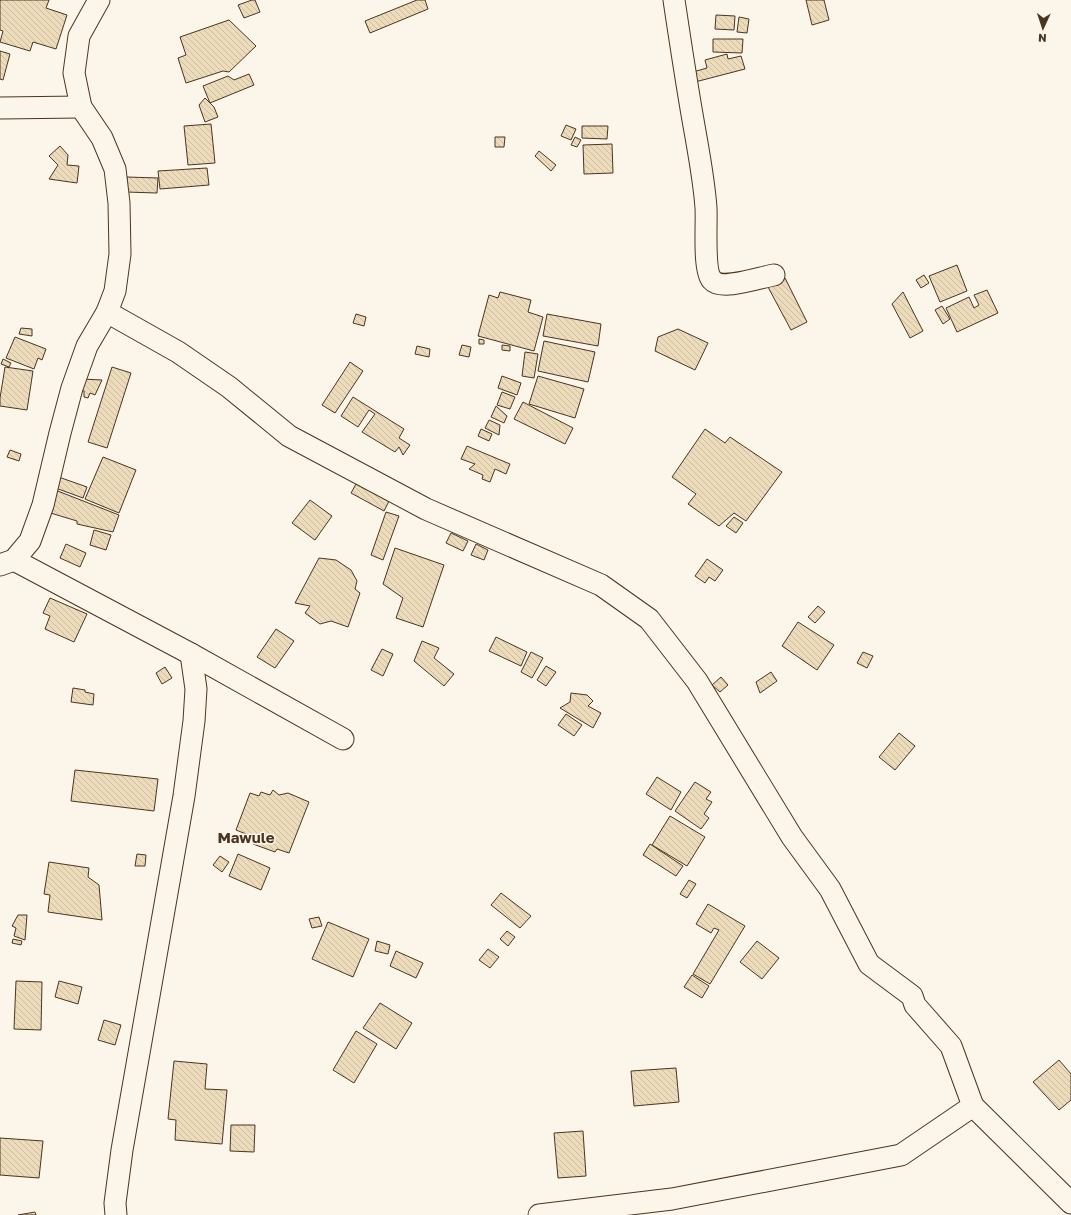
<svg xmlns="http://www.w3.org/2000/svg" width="1071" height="1215" font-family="'Golos Text',sans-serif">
  <defs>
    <pattern id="building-back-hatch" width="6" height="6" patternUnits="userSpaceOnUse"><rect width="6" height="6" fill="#ecdcbc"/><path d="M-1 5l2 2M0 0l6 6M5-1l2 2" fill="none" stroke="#ccbda1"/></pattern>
  </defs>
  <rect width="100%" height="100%" fill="#fbf6e9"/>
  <g fill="url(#building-back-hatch)" stroke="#4a3520">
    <path d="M 0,0 L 49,0 L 46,8 L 67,15 L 56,49 L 33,42 L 30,51 L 0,42 L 3,31 L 0,30 Z"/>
    <path d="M 252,0 L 255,0 L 260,12 L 244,18 L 238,5 Z"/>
    <path d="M 417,0 L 425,0 L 428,9 L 370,33 L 365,21 Z"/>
    <path d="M 806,0 L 824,0 L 829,20 L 812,25 Z"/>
    <path d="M 716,15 L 735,16 L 734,30 L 715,29 Z"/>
    <path d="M 739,17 L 749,19 L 747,33 L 737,32 Z"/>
    <path d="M 229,20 L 256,46 L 229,72 L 223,71 L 186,83 L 178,58 L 186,55 L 180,37 Z"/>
    <path d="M 713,39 L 743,39 L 742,53 L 713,52 Z"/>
    <path d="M 0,51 L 10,54 L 3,80 L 0,79 Z"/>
    <path d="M 727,54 L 728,59 L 741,56 L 745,69 L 695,82 L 693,72 L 707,68 L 705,60 Z"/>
    <path d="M 249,74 L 254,85 L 210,103 L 203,86 L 228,76 L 234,80 Z"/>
    <path d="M 205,98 L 214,107 L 218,117 L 205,122 L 199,105 Z"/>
    <path d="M 211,124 L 215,163 L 188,165 L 184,126 Z"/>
    <path d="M 566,125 L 576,129 L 571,140 L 561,136 Z"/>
    <path d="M 582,126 L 608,126 L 607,139 L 582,138 Z"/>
    <path d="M 495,137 L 505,137 L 504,147 L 495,147 Z"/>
    <path d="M 575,137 L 581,140 L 577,147 L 571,145 Z"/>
    <path d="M 612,144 L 613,173 L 584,174 L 583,145 Z"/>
    <path d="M 60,146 L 68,155 L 67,165 L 79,166 L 77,183 L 49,179 L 58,165 L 49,156 Z"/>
    <path d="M 539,151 L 556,165 L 551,171 L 535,156 Z"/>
    <path d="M 207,168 L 209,185 L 160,189 L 158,171 Z"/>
    <path d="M 127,177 L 158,178 L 157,193 L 126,192 Z"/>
    <path d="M 957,265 L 967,291 L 940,302 L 929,276 Z"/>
    <path d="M 924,275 L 929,283 L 921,288 L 916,280 Z"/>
    <path d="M 785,278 L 807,322 L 791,330 L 768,287 Z"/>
    <path d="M 987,290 L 998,313 L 957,332 L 946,308 L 969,297 L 974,308 L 979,305 L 974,295 Z"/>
    <path d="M 500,292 L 531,300 L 528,312 L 543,317 L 534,351 L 478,336 L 489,295 L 498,298 Z"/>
    <path d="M 903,292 L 923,331 L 910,338 L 892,304 Z"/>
    <path d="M 942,306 L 950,319 L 943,324 L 935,310 Z"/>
    <path d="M 356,314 L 366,317 L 364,326 L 353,323 Z"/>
    <path d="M 547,314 L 601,324 L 598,346 L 543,336 Z"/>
    <path d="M 21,328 L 32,329 L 32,336 L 19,334 Z"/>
    <path d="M 678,329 L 708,343 L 695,370 L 655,351 L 658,337 Z"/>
    <path d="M 15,337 L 46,349 L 42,360 L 38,358 L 34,369 L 6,358 Z"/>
    <path d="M 479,339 L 484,340 L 484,344 L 479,344 Z"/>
    <path d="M 544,341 L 595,352 L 588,382 L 538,371 Z"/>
    <path d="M 462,345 L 471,347 L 469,357 L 459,355 Z"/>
    <path d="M 502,345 L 510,346 L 510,351 L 502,350 Z"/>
    <path d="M 417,346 L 430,349 L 429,357 L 415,354 Z"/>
    <path d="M 525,352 L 538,354 L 534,378 L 522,376 Z"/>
    <path d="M 3,359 L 11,363 L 9,367 L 1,364 Z"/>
    <path d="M 350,362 L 363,371 L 335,413 L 322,405 Z"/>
    <path d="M 5,367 L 33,371 L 27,410 L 0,406 L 0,398 Z"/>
    <path d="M 112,367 L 131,373 L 107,448 L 88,442 Z"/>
    <path d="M 502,376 L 521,383 L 517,395 L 498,388 Z"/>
    <path d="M 538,376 L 584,389 L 575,418 L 529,404 Z"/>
    <path d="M 82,379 L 102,380 L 95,395 L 90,393 L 88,398 L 84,397 L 84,391 L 79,390 Z"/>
    <path d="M 502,392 L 515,397 L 510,409 L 497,405 Z"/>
    <path d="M 353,397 L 404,429 L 399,438 L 410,445 L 403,455 L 399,447 L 395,452 L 362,432 L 375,414 L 369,410 L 358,427 L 341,416 Z"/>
    <path d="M 523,402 L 573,428 L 565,444 L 514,419 Z"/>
    <path d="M 496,406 L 507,416 L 504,423 L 491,417 Z"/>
    <path d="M 489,420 L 500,425 L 499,435 L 485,428 Z"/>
    <path d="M 481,429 L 492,434 L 489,441 L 478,436 Z"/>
    <path d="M 705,429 L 725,443 L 730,437 L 782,472 L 746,521 L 734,513 L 719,526 L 688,504 L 696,494 L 672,477 Z"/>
    <path d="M 467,446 L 510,464 L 506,474 L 495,469 L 490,482 L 482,479 L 483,475 L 469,469 L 475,464 L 461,459 Z"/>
    <path d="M 10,450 L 21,454 L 19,461 L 7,457 Z"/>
    <path d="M 103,457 L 136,470 L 119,513 L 85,499 Z"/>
    <path d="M 53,475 L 87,487 L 83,498 L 50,486 Z"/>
    <path d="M 356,484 L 389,501 L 384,511 L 351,493 Z"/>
    <path d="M 50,488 L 119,515 L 113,532 L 77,524 L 77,521 L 44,511 Z"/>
    <path d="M 310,500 L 332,516 L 315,540 L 292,523 Z"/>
    <path d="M 386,512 L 399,516 L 383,560 L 371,555 Z"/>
    <path d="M 734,517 L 743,523 L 736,533 L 726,526 Z"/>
    <path d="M 94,530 L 111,535 L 106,550 L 90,545 Z"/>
    <path d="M 451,533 L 468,541 L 463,551 L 446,543 Z"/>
    <path d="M 66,544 L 86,553 L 80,567 L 60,558 Z"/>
    <path d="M 476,544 L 488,550 L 484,560 L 471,555 Z"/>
    <path d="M 395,548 L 444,565 L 423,627 L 396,618 L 403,598 L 383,584 Z"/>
    <path d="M 319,558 L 336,560 L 351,570 L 357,581 L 355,589 L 360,593 L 348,627 L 331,621 L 320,624 L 305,613 L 310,606 L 295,603 Z"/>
    <path d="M 707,559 L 723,570 L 715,581 L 709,577 L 705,583 L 695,576 Z"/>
    <path d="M 50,598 L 87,614 L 74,642 L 45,629 L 50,616 L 43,613 Z"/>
    <path d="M 818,606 L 825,612 L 815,623 L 808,617 Z"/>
    <path d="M 798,622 L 834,645 L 817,670 L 782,646 Z"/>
    <path d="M 276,629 L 294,641 L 275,668 L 257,657 Z"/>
    <path d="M 496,637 L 527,652 L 521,666 L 489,651 Z"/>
    <path d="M 422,641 L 439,648 L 434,658 L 454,674 L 444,686 L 414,661 Z"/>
    <path d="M 382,649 L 393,654 L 383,676 L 371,670 Z"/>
    <path d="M 531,652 L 543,658 L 532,678 L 521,672 Z"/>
    <path d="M 863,652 L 873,656 L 867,668 L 857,663 Z"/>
    <path d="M 546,666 L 556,672 L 546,686 L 537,680 Z"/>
    <path d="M 165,667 L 172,678 L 162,684 L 156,673 Z"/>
    <path d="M 771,672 L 777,681 L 760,693 L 756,682 Z"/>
    <path d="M 721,677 L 728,685 L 720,692 L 712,685 Z"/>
    <path d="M 73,688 L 85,690 L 85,692 L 94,694 L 93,705 L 71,702 Z"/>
    <path d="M 571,693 L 587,695 L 593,701 L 588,706 L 601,713 L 593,728 L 560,708 L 570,702 Z"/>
    <path d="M 566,714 L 582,725 L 574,736 L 558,725 Z"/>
    <path d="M 899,733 L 915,746 L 895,770 L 879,757 Z"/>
    <path d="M 75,770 L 158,779 L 154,811 L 71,801 Z"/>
    <path d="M 657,777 L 681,792 L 671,810 L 646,794 Z"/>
    <path d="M 695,782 L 711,792 L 706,799 L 712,802 L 704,814 L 709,818 L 701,829 L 675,811 Z"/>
    <path d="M 273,790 L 279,795 L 288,793 L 309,802 L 289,853 L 277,849 L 275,852 L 253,844 L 256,838 L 236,830 L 250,793 L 259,796 L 261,792 L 270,795 Z"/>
    <path d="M 670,816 L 705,837 L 687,866 L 652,845 Z"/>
    <path d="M 650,844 L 683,866 L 676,876 L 643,855 Z"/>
    <path d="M 137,854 L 146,855 L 145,866 L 135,866 Z"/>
    <path d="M 238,854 L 270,868 L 261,890 L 229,876 Z"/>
    <path d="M 220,856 L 229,862 L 222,872 L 213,865 Z"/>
    <path d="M 49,862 L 89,868 L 88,877 L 99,885 L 102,920 L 48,912 L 50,895 L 44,894 Z"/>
    <path d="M 689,880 L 696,884 L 687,898 L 680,894 Z"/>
    <path d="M 501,893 L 531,916 L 520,928 L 491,905 Z"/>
    <path d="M 708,904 L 745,926 L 710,984 L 693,974 L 719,930 L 714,928 L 711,933 L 696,924 Z"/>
    <path d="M 18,915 L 27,915 L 25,940 L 14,936 L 16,928 L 12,926 Z"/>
    <path d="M 319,917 L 322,926 L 312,928 L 309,919 Z"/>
    <path d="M 328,922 L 369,939 L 353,977 L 312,959 Z"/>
    <path d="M 507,931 L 515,937 L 508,946 L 500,939 Z"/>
    <path d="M 13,939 L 22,941 L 21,945 L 12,943 Z"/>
    <path d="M 377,941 L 390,945 L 388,954 L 375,951 Z"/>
    <path d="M 757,941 L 779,958 L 762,979 L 740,962 Z"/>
    <path d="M 488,949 L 499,957 L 490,968 L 479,960 Z"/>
    <path d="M 396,951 L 423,963 L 416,978 L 390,966 Z"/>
    <path d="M 692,975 L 709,986 L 702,998 L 684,987 Z"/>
    <path d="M 16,981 L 42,982 L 41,1030 L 14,1029 Z"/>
    <path d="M 59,981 L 82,987 L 78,1004 L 55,997 Z"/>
    <path d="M 380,1003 L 412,1023 L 396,1049 L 363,1028 Z"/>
    <path d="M 104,1020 L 121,1025 L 115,1045 L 98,1040 Z"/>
    <path d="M 356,1031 L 377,1044 L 354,1083 L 333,1070 Z"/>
    <path d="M 1059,1060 L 1071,1074 L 1071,1100 L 1059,1110 L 1033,1082 Z"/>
    <path d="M 174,1061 L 207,1064 L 205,1089 L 227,1090 L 222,1144 L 175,1140 L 176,1120 L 168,1119 Z"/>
    <path d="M 676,1068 L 679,1102 L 634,1106 L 631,1071 Z"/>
    <path d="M 231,1125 L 255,1125 L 254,1152 L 230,1151 Z"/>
    <path d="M 583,1131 L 586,1176 L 558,1178 L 554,1133 Z"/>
    <path d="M 0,1138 L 43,1141 L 39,1178 L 0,1175 Z"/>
    <path d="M 35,1212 L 36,1215 L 18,1215 Z"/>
  </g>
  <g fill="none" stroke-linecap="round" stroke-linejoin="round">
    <g stroke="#4a3520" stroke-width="23">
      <g id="minor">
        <path d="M 674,0 C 680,40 686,80 693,120 C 698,149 704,179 706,208 C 707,223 703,270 712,280 C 721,291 761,277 774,275"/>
        <path d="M 0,108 L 81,107"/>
        <path d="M 107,312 L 178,352 L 229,387 L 289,436 L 426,509 L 601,585 L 649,619 L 697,681 L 792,837 L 830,889 L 869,964 L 912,996 L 915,1005 L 951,1046 L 973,1106 L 1071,1203"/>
        <path d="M 14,560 L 191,654 L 343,739"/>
        <path d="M 0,565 L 14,560 L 30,541 L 43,505 L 60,433 L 72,388 L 87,346 L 107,312 L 115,291 L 120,254 L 119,203 L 115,169 L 102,138 L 81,107 L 74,73 L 79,36 L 99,0"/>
        <path d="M 116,1215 L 115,1203 L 122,1150 L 184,796 L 194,721 L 196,689 L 191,654"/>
        <path d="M 539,1215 L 672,1199 L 901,1155 L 973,1106"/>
      </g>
    </g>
    <use href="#minor" stroke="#fbf6e9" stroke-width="21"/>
  </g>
  <g text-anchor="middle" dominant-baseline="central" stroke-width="3" stroke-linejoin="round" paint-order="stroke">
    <g font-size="15" font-weight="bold" fill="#4a3520" stroke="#fbf6e9">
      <text x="246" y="837">Mawule</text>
    </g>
  </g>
  <g transform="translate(1043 28) rotate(183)" stroke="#fbf6e9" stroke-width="3" paint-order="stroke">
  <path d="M0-3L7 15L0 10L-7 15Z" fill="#4a3520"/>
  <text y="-6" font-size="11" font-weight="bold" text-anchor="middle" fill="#4a3520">N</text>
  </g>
</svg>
